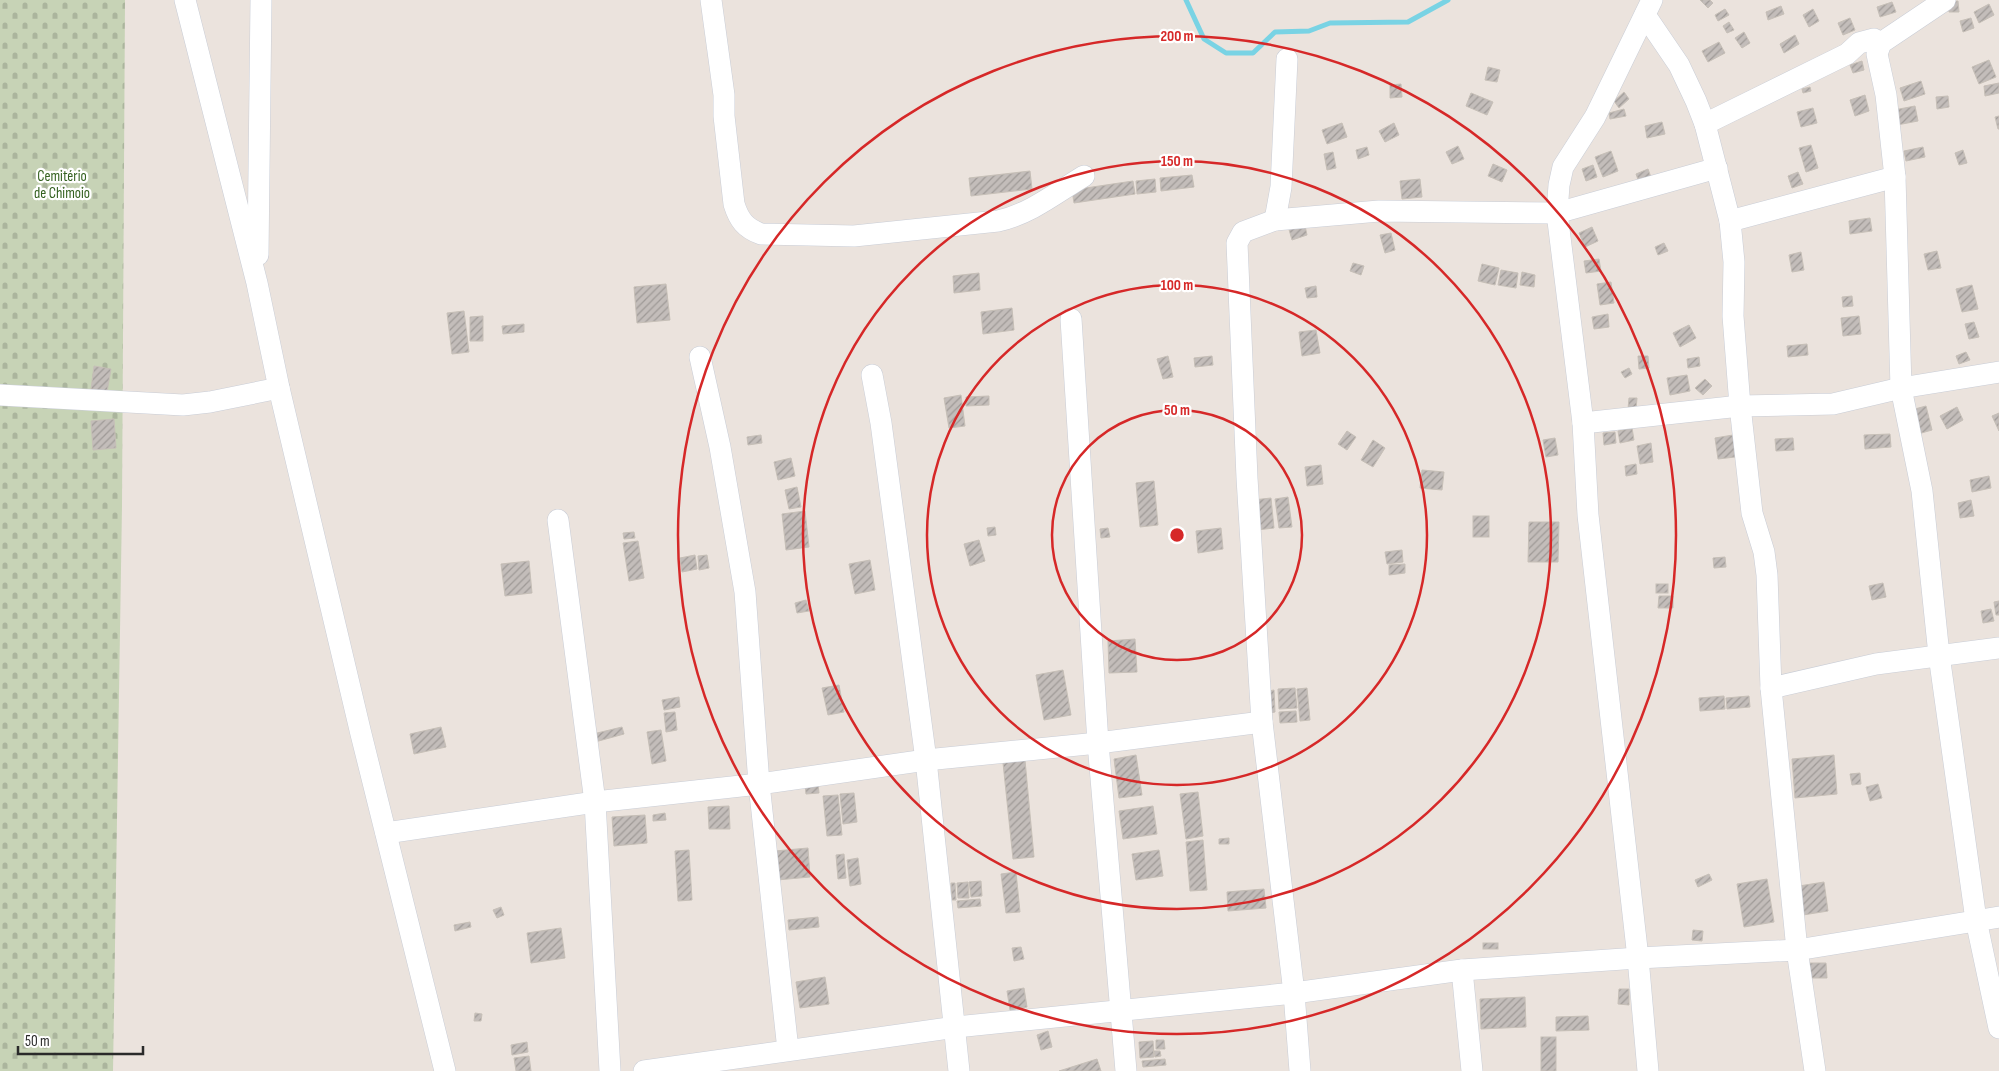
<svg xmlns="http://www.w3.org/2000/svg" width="1999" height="1071" font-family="'Sofia Sans Condensed',sans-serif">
  <defs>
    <pattern id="cemetery-stones" width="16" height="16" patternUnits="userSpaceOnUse" patternTransform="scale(1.25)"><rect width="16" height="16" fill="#c7d3b6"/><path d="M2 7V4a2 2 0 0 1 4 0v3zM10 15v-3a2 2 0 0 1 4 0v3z" fill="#abb59d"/></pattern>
    <pattern id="building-hatch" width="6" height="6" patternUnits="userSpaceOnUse" patternTransform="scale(1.25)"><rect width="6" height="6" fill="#c3bdba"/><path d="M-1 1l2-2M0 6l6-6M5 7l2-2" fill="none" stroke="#9f9a97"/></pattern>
  </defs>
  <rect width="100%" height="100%" fill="#ebe3dd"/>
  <path fill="url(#cemetery-stones)" d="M 0,0 L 125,0 L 122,506 L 113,1071 L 0,1071 Z"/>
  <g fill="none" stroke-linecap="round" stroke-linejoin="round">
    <path stroke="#79d3e4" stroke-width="5" d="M 1186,0 L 1204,39 L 1226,53 L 1253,53 L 1275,32 L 1309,31 L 1330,23 L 1408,22 L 1448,0"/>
  </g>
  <g fill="url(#building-hatch)" stroke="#c6bfb7">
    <path d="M 1700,0 L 1710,0 L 1713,3 L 1708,8 Z"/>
    <path d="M 1958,1 L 1959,12 L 1949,12 L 1948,2 Z"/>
    <path d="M 1892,2 L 1896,12 L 1880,17 L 1877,7 Z"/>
    <path d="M 1989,4 L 1994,15 L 1979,23 L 1974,12 Z"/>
    <path d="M 1781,6 L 1784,14 L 1768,20 L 1766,12 Z"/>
    <path d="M 1725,9 L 1729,15 L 1718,21 L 1715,15 Z"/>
    <path d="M 1813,9 L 1819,21 L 1809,27 L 1803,15 Z"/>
    <path d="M 1850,18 L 1855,30 L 1843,35 L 1838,23 Z"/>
    <path d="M 1971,18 L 1974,28 L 1963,32 L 1960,21 Z"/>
    <path d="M 1729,22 L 1734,30 L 1727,33 L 1723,26 Z"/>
    <path d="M 1744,32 L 1750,43 L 1742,48 L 1735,38 Z"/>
    <path d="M 1795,35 L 1799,44 L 1784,53 L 1780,44 Z"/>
    <path d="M 1719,42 L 1725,53 L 1708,62 L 1702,51 Z"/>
    <path d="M 1989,60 L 1996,77 L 1979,84 L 1972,67 Z"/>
    <path d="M 1862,61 L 1864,70 L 1853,73 L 1850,65 Z"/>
    <path d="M 1488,67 L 1500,70 L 1497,82 L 1485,80 Z"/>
    <path d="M 1921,81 L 1925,94 L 1904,101 L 1900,88 Z"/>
    <path d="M 1999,83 L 1999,93 L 1985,96 L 1984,86 Z"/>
    <path d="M 1401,84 L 1402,97 L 1390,98 L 1390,85 Z"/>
    <path d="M 1810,87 L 1811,91 L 1803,93 L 1802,89 Z"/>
    <path d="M 1624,92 L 1629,99 L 1619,108 L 1614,101 Z"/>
    <path d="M 1471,93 L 1493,102 L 1487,115 L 1466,106 Z"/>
    <path d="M 1865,95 L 1869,111 L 1855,116 L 1850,100 Z"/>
    <path d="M 1948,96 L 1949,107 L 1937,109 L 1936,97 Z"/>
    <path d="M 1915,106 L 1918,121 L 1897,125 L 1894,110 Z"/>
    <path d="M 1813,108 L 1817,123 L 1801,127 L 1797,112 Z"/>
    <path d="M 1624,109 L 1626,116 L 1610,119 L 1609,113 Z"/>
    <path d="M 1999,116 L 1999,129 L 1998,129 L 1995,117 Z"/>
    <path d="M 1662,122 L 1665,134 L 1647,138 L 1645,126 Z"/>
    <path d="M 1342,123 L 1347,137 L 1327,144 L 1322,130 Z"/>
    <path d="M 1394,123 L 1399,135 L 1385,142 L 1379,131 Z"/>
    <path d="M 1811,145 L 1818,168 L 1806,172 L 1799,148 Z"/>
    <path d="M 1458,146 L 1464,159 L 1452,164 L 1446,152 Z"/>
    <path d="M 1367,147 L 1369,155 L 1358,159 L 1356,150 Z"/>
    <path d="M 1923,147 L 1925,157 L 1906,161 L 1904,151 Z"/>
    <path d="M 1963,150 L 1967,163 L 1959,165 L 1955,153 Z"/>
    <path d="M 1611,151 L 1618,171 L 1603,177 L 1595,157 Z"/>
    <path d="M 1333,152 L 1336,168 L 1327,170 L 1324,154 Z"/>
    <path d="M 1493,164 L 1507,170 L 1502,182 L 1488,176 Z"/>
    <path d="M 1593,165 L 1597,177 L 1586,181 L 1582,169 Z"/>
    <path d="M 1648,169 L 1652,180 L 1640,185 L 1636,174 Z"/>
    <path d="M 1030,171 L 1032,189 L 971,196 L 969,178 Z"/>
    <path d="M 1798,172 L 1803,184 L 1792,188 L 1788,176 Z"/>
    <path d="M 1192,175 L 1194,187 L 1161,191 L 1160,178 Z"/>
    <path d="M 1155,179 L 1156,192 L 1137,194 L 1136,181 Z"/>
    <path d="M 1420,179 L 1422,197 L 1402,199 L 1400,181 Z"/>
    <path d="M 1133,181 L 1135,194 L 1074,203 L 1072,190 Z"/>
    <path d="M 1870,218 L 1872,231 L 1850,234 L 1849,221 Z"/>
    <path d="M 1304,221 L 1307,235 L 1292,240 L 1288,226 Z"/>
    <path d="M 1592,227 L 1598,241 L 1585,247 L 1579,233 Z"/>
    <path d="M 1391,233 L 1395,250 L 1385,253 L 1380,235 Z"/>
    <path d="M 1664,243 L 1668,251 L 1658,255 L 1655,247 Z"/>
    <path d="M 1937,251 L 1941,268 L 1928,270 L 1924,254 Z"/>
    <path d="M 1801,252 L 1804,270 L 1792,272 L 1789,255 Z"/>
    <path d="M 1599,259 L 1601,271 L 1586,273 L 1584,261 Z"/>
    <path d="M 1353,263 L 1364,266 L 1361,275 L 1350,271 Z"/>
    <path d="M 1482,264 L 1499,268 L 1495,285 L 1478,281 Z"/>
    <path d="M 1501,270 L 1518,273 L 1516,288 L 1498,285 Z"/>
    <path d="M 1522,272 L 1535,275 L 1534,287 L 1520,285 Z"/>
    <path d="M 979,273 L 980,290 L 954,293 L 953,276 Z"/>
    <path d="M 1611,282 L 1614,303 L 1600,305 L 1597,284 Z"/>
    <path d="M 666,284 L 670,320 L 637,323 L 634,287 Z"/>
    <path d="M 1972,285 L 1978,309 L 1962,312 L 1956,289 Z"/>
    <path d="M 1316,286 L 1317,297 L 1307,298 L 1305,288 Z"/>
    <path d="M 1852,296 L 1853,306 L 1843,307 L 1842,297 Z"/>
    <path d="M 1012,308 L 1014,330 L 983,334 L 981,312 Z"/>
    <path d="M 464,311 L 469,352 L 452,354 L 447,313 Z"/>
    <path d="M 1608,314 L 1609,327 L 1594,329 L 1592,317 Z"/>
    <path d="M 483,316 L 483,341 L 470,341 L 470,317 Z"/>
    <path d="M 1859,316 L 1861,334 L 1843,336 L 1841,318 Z"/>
    <path d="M 1974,322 L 1979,337 L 1969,339 L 1965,324 Z"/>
    <path d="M 524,324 L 524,332 L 503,334 L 502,326 Z"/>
    <path d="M 1689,325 L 1696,338 L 1680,347 L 1673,333 Z"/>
    <path d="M 1316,330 L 1320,353 L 1302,356 L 1299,332 Z"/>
    <path d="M 1807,344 L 1808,355 L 1788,357 L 1787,346 Z"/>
    <path d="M 1966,352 L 1970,360 L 1959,364 L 1956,356 Z"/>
    <path d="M 1168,356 L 1173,377 L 1163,379 L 1157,359 Z"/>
    <path d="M 1212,356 L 1213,365 L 1195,367 L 1194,358 Z"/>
    <path d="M 1638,356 L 1648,356 L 1649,368 L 1639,369 Z"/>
    <path d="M 1699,357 L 1700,366 L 1688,368 L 1687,359 Z"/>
    <path d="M 94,366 L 111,369 L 107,392 L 91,389 Z"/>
    <path d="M 1629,368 L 1632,374 L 1625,378 L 1621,372 Z"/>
    <path d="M 1687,375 L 1690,391 L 1670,395 L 1667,378 Z"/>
    <path d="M 1705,379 L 1712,386 L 1703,395 L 1695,388 Z"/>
    <path d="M 961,395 L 965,426 L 949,428 L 944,398 Z"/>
    <path d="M 989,396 L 989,405 L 966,406 L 966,397 Z"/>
    <path d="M 1629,398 L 1637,398 L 1636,409 L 1628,409 Z"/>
    <path d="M 1926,406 L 1932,430 L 1918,434 L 1911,410 Z"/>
    <path d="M 1957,407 L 1963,420 L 1947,429 L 1940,416 Z"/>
    <path d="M 1999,413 L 1999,431 L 1992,416 Z"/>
    <path d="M 114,419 L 116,448 L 93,450 L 91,421 Z"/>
    <path d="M 1632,428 L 1634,440 L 1620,443 L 1618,431 Z"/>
    <path d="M 1347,431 L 1356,437 L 1347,450 L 1338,444 Z"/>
    <path d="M 1615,432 L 1616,443 L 1604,445 L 1603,433 Z"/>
    <path d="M 1890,434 L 1891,447 L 1865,449 L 1864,435 Z"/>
    <path d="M 761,435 L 762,443 L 748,445 L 747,437 Z"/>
    <path d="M 1733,435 L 1735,457 L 1718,459 L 1715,438 Z"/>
    <path d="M 1555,438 L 1558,455 L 1546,457 L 1543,440 Z"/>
    <path d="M 1793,438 L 1794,450 L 1776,451 L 1775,439 Z"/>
    <path d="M 1373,440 L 1385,448 L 1373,467 L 1361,460 Z"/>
    <path d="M 1651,443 L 1653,462 L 1640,464 L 1637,446 Z"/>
    <path d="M 791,458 L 795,476 L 778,480 L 774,462 Z"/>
    <path d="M 1636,464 L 1637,474 L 1626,476 L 1625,466 Z"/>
    <path d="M 1321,465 L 1323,484 L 1307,486 L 1305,467 Z"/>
    <path d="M 1422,470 L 1444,472 L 1442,490 L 1420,488 Z"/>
    <path d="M 1989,476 L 1991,488 L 1972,492 L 1970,480 Z"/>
    <path d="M 1154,481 L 1158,525 L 1140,527 L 1136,483 Z"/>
    <path d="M 797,487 L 801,507 L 789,509 L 785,490 Z"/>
    <path d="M 1288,497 L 1292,527 L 1279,528 L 1275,499 Z"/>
    <path d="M 1271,498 L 1274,528 L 1257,530 L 1253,500 Z"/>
    <path d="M 1971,500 L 1974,516 L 1960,518 L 1958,503 Z"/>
    <path d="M 805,511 L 809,547 L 786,550 L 782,514 Z"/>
    <rect x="1473" y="516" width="16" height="21"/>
    <path d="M 1529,522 L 1559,522 L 1558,562 L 1528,562 Z"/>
    <path d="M 995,527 L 996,535 L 988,536 L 987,528 Z"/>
    <path d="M 1108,528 L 1110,537 L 1101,538 L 1100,529 Z"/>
    <path d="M 1221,528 L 1223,549 L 1198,553 L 1196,531 Z"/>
    <path d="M 634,532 L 635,538 L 624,539 L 623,533 Z"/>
    <path d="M 979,540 L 985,561 L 970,566 L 964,544 Z"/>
    <path d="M 638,541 L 644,578 L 629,581 L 623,543 Z"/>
    <path d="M 1402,550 L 1403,562 L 1387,564 L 1385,552 Z"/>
    <path d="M 695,555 L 697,569 L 682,572 L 680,558 Z"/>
    <path d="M 707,555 L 709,568 L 699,570 L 698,556 Z"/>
    <path d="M 1725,557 L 1726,567 L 1714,568 L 1713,558 Z"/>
    <path d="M 870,560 L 875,590 L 855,594 L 849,564 Z"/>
    <path d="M 529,561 L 532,593 L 505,596 L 501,564 Z"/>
    <path d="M 1405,564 L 1405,573 L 1389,575 L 1389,565 Z"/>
    <path d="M 1883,583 L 1886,597 L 1872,600 L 1869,586 Z"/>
    <rect x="1656" y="584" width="12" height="9"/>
    <path d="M 1659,596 L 1673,596 L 1673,608 L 1658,608 Z"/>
    <path d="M 806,600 L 809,611 L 797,613 L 795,603 Z"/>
    <path d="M 1999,601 L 1999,615 L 1996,615 L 1994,602 Z"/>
    <path d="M 1991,609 L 1994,621 L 1983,623 L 1981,611 Z"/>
    <path d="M 1135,639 L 1137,672 L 1109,673 L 1108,641 Z"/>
    <path d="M 1063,670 L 1071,715 L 1044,720 L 1036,675 Z"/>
    <path d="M 839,685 L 844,712 L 828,715 L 822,688 Z"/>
    <path d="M 1295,688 L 1297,708 L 1279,709 L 1278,689 Z"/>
    <path d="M 1307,688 L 1310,720 L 1300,721 L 1297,689 Z"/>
    <path d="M 1274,690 L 1275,712 L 1270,713 L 1268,691 Z"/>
    <path d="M 1724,696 L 1725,709 L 1700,711 L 1699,698 Z"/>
    <path d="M 1749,696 L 1750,707 L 1727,709 L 1726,698 Z"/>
    <path d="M 679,697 L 680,707 L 664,710 L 662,700 Z"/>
    <path d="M 1296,711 L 1297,722 L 1280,723 L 1279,712 Z"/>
    <path d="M 675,712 L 677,730 L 666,732 L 664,713 Z"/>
    <path d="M 441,727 L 446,747 L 414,754 L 410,734 Z"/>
    <path d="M 622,727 L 624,734 L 595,742 L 593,734 Z"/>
    <path d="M 661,730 L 666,761 L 652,764 L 647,732 Z"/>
    <path d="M 1136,755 L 1142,795 L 1119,798 L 1114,759 Z"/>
    <path d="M 1834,755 L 1837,794 L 1795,798 L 1792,759 Z"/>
    <path d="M 1025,760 L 1034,857 L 1013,859 L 1003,763 Z"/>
    <path d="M 1860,773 L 1861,784 L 1852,785 L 1850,774 Z"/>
    <path d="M 818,784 L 819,793 L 806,794 L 805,785 Z"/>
    <path d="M 1878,784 L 1882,798 L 1870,801 L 1866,787 Z"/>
    <path d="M 1198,792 L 1203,836 L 1186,839 L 1180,794 Z"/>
    <path d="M 854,793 L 857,822 L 843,824 L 840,794 Z"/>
    <path d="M 838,795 L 842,835 L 827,836 L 823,796 Z"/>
    <path d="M 729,806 L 730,829 L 709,829 L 708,807 Z"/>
    <path d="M 1153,806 L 1157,834 L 1123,839 L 1119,811 Z"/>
    <path d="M 665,813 L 666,820 L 653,821 L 653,815 Z"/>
    <path d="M 645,815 L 647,843 L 614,846 L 612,817 Z"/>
    <path d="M 1229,838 L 1229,844 L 1219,844 L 1219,839 Z"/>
    <path d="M 1203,840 L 1207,890 L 1190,891 L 1186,842 Z"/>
    <path d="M 808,848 L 810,877 L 777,880 L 775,851 Z"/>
    <path d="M 689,850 L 692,900 L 678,901 L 675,851 Z"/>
    <path d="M 1159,850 L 1163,876 L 1136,880 L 1132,854 Z"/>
    <path d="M 844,854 L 846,878 L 838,879 L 836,855 Z"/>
    <path d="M 858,858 L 861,884 L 850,886 L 847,860 Z"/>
    <path d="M 1016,872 L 1020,912 L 1006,913 L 1001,874 Z"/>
    <path d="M 1709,874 L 1712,880 L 1698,887 L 1695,880 Z"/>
    <path d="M 1767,879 L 1774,922 L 1744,927 L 1737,884 Z"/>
    <path d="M 981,881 L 982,896 L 971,897 L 969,882 Z"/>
    <path d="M 968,882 L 969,898 L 958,898 L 957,883 Z"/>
    <path d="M 1824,882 L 1828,911 L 1803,915 L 1799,886 Z"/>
    <path d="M 951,883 L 955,883 L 956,900 L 952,900 Z"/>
    <path d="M 1264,889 L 1266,908 L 1228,911 L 1227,892 Z"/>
    <path d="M 980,899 L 981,906 L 958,908 L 957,901 Z"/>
    <path d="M 501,907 L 504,915 L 497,918 L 493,910 Z"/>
    <path d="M 818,917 L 819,927 L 789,930 L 788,920 Z"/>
    <path d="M 470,922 L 471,927 L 455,931 L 454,925 Z"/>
    <path d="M 561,928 L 565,958 L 531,963 L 527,933 Z"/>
    <path d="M 1693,930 L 1703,931 L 1702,941 L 1692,940 Z"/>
    <rect x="1483" y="943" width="15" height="6"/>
    <path d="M 1021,947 L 1024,959 L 1014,961 L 1012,948 Z"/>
    <path d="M 1808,963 L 1826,963 L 1827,978 L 1808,978 Z"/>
    <path d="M 825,977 L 829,1004 L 800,1008 L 796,982 Z"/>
    <path d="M 1024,988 L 1027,1007 L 1010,1010 L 1007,991 Z"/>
    <path d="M 1619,989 L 1629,989 L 1629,1005 L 1618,1004 Z"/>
    <path d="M 1525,997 L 1526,1027 L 1481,1029 L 1480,999 Z"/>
    <path d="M 475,1013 L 482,1014 L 481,1021 L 474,1021 Z"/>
    <path d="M 1588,1016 L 1589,1030 L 1556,1031 L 1556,1017 Z"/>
    <path d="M 1048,1031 L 1052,1047 L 1041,1050 L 1037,1035 Z"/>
    <rect x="1541" y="1037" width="15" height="34"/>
    <path d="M 1156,1040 L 1164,1040 L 1165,1049 L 1156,1049 Z"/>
    <path d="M 1153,1041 L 1154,1057 L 1140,1058 L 1139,1042 Z"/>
    <path d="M 527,1042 L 528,1052 L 512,1055 L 511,1045 Z"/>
    <path d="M 1154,1051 L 1160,1051 L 1161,1056 L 1155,1057 Z"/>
    <path d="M 529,1056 L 531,1071 L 516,1071 L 514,1058 Z"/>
    <path d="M 1097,1059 L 1101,1071 L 1059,1071 Z"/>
    <path d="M 1165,1059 L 1166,1065 L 1143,1067 L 1142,1061 Z"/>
  </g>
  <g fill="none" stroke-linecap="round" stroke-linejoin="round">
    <g stroke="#c9cdd6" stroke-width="22">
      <g id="minor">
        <path d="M 185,0 L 257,283 L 279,388 L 361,734 L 445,1071"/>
        <path d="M 711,0 L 724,95 L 724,116 L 734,204 C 739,220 745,228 761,234 L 854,236 L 998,221 C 1030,214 1056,193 1084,176"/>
        <path d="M 1945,0 L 1881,43 L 1877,54 L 1886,95 L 1895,177 L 1901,388 L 1922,491 L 1939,655 L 1976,920 L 1999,1028"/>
        <path d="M 1645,15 L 1679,65 L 1696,101 L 1705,124 L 1730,221 L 1734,262 L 1733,316 L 1740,406 L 1752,513 L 1764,552 L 1767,575 L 1771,688 L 1797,950 L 1815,1071"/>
        <path d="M 1705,124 L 1847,54 L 1859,43 L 1874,39 L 1881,43"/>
        <path d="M 1275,220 L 1281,187 L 1287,59"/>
        <path d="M 1730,221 L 1895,177"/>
        <path d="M 258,255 L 261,0"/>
        <path d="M 1071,319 L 1098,743 L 1126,1071"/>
        <path d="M 700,357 L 720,447 L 745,592 L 759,784 L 788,1050"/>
        <path d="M 872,375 L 881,423 L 926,760 L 959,1071"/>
        <path d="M 0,395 L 183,405 L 210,402 L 279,388"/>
        <path d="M 1583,423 L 1740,406 L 1833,404 L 1901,388 L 1999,372"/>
        <path d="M 558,520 L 595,802 L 610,1071"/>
        <path d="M 1771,688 L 1876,664 L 1999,648"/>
        <path d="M 386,833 L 595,802 L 759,784 L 926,760 L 1098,743 L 1262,722"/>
        <path d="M 1462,970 L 1472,1071"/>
        <path d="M 644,1071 L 956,1027 L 1294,993 L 1462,970 L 1638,958 L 1797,950 L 1999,917"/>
        <path d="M 1300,1071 L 1294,993 L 1262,722 L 1247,478 L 1237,243 L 1243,232 L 1275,220 L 1379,211 L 1557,213 L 1717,168"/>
        <path d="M 1648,1071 L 1638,958 L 1588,515 L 1583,423 L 1557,213 L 1559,185 L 1563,167 L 1595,117 L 1652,0"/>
      </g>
    </g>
    <use href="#minor" stroke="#fff" stroke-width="21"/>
  </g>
  <g fill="none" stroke="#d62828" stroke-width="2.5">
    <circle cx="1177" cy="535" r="125"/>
    <circle cx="1177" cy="535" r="250"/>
    <circle cx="1177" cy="535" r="374"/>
    <circle cx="1177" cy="535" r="499"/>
  </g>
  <g text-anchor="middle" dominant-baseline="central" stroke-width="4.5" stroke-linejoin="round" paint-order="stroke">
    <g font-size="15" fill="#346120" stroke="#fff">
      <text x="62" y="176">Cemitério<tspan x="62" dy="17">de Chimoio</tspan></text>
    </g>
  </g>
  <circle cx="1177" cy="535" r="8" fill="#d62828" stroke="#fff" stroke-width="2.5"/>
  <g font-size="15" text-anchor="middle" font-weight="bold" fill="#d62828" stroke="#fff" stroke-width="4.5" stroke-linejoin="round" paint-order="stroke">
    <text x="1177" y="41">200 m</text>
    <text x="1177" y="166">150 m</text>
    <text x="1177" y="290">100 m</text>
    <text x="1177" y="415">50 m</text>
  </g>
  <path d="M18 1046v8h125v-8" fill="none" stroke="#2a2a2a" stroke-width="2.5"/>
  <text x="25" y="1046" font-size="15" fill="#2a2a2a" stroke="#ffffff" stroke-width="4" paint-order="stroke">50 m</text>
</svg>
